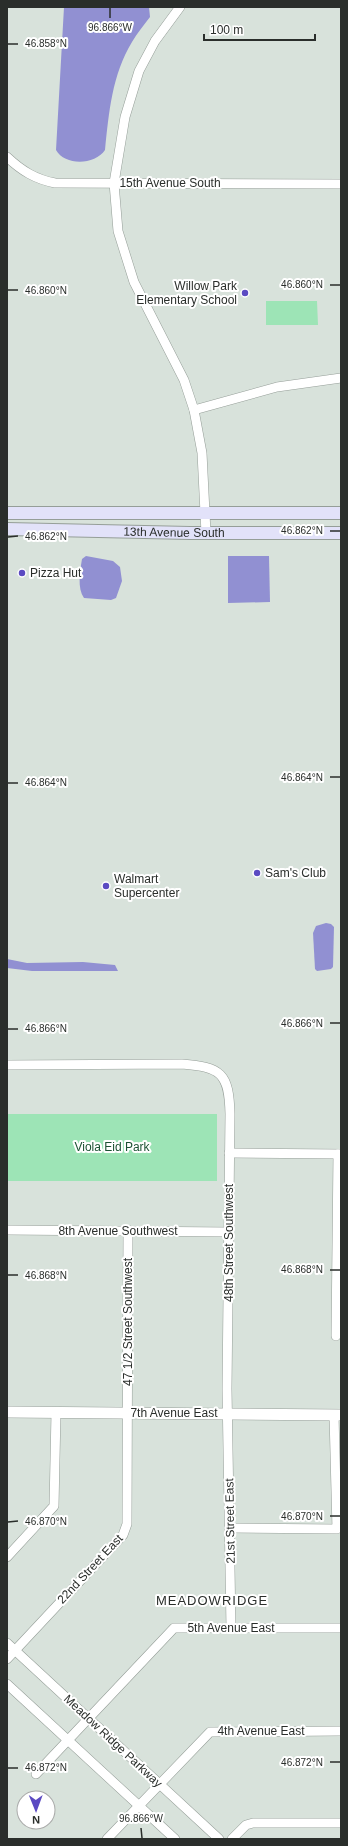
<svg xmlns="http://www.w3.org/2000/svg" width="348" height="1846" font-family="Arial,sans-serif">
  <rect width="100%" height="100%" fill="#d8e2db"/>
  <g fill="#9de4b6">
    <path d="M 266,301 L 317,301 L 318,325 L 266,325 Z"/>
    <rect x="7" y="1114" width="210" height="67"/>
  </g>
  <g fill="#9190d2">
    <path d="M 64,7 L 149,7 L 150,17 C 144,25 137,33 132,42 C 112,75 109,112 105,150 C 95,165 65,166 56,150 Z"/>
    <path d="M 86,556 L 113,561 L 120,567 L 122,581 L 116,598 L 111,600 L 84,598 C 77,588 80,571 82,559 Z"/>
    <path d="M 228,556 L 269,556 L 270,602 L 228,603 Z"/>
    <path d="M 326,923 L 331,924 L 334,927 L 333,967 L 331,969 L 317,971 L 315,969 L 313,933 L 316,926 Z"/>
    <path d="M 7,959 L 27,963 L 83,962 L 115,965 L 118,971 L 32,971 L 7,968 Z"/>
  </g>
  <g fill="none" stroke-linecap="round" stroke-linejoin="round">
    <g stroke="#959e98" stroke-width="10">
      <g id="minor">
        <path d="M 180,7 L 155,41 L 139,71 L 125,117 L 114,183 L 118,231 L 134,282 L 184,380 L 194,410 L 202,453 L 206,533"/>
        <path d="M 7,157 C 22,171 35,179 55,183 L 341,184"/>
        <path d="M 194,410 L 277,387 L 341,378"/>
        <path d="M 7,1065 L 182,1064 C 221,1067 229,1073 230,1114 L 227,1389 L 231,1628"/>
        <path d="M 229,1153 L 341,1154"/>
        <path d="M 7,1230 L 229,1232"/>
        <path d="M 336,1336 L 338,1154"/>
        <path d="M 230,1528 L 337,1529 L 334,1415"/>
        <path d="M 7,1557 L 54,1506 L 56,1413"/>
        <path d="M 7,1643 L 219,1839"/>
        <path d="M 7,1659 L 123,1535 L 127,1524 L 128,1230"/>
        <path d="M 7,1684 L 175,1839"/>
        <path d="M 36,1774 L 174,1628 L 341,1628"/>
        <path d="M 107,1839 L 210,1732 L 341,1731"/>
        <path d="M 232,1839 L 246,1825 L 253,1823 L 341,1823"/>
      </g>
    </g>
    <g stroke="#959e98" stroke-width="12">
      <path id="tertiary" d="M 7,1412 L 341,1415"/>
    </g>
    <g stroke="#959e98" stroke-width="14">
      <g id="secondary">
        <path d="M 7,513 L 341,513"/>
        <path id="s1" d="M 7,529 L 190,533 L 341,533"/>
      </g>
    </g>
    <use href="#minor" stroke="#fff" stroke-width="9"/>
    <use href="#tertiary" stroke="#fff" stroke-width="11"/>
    <use href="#secondary" stroke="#e2e2f9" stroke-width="12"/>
  </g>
  <path fill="none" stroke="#2a2e2b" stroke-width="1.5" d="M 110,8 L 110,18M 8,44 L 18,44M 330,285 L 340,285M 8,290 L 18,290M 330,531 L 340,531M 8,537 L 18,536M 330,777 L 340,777M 8,783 L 18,783M 330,1023 L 340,1023M 8,1029 L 18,1029M 330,1270 L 340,1270M 8,1275 L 18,1275M 330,1516 L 340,1516M 8,1522 L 18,1521M 330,1762 L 340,1762M 8,1768 L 18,1768M 141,1828 L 142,1838"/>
  <g fill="#5b4ac2" stroke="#fff" stroke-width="1.5">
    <circle cx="245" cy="293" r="4"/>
    <circle cx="22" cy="573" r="4"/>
    <circle cx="257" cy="873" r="4"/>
    <circle cx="106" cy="886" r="4"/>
  </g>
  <g text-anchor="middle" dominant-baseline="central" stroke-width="4" stroke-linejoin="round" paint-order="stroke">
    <g font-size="12" fill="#2a2e2b" stroke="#fff">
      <text x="170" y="183">15th Avenue South</text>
      <text stroke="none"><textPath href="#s1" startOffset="167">13th Avenue South</textPath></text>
      <text x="118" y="1231">8th Avenue Southwest</text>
      <text transform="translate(229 1243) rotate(-90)">48th Street Southwest</text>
      <text transform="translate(128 1322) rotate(-90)">47 1/2 Street Southwest</text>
      <text x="174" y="1413">7th Avenue East</text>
      <text transform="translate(230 1521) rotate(-91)">21st Street East</text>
      <text transform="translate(90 1569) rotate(-47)">22nd Street East</text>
      <text x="231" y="1628">5th Avenue East</text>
      <text x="261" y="1731">4th Avenue East</text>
      <text transform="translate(113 1741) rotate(43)">Meadow Ridge Parkway</text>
    </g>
    <g font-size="12" fill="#2a2e2b" stroke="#fff" text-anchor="start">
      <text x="237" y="286" text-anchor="end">Willow Park<tspan x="237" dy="14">Elementary School</tspan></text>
      <text x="30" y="573">Pizza Hut</text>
      <text x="265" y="873">Sam's Club</text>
      <text x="114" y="879">Walmart<tspan x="114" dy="14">Supercenter</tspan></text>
    </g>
    <g font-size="12" fill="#1c5133" stroke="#fff">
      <text x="112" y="1147">Viola Eid Park</text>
    </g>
    <g font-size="13" letter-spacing="1" fill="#2a2e2b" stroke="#fff">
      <text x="212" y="1600">MEADOWRIDGE</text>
    </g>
  </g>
  <g font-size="10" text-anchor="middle" fill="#2a2e2b" stroke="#fff" stroke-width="4" stroke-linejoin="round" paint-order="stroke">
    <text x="110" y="31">96.866°W</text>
    <text x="46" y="47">46.858°N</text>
    <text x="302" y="288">46.860°N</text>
    <text x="46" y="294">46.860°N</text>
    <text x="302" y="534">46.862°N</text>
    <text x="46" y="540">46.862°N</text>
    <text x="302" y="781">46.864°N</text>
    <text x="46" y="786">46.864°N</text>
    <text x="302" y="1027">46.866°N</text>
    <text x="46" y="1032">46.866°N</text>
    <text x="302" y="1273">46.868°N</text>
    <text x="46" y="1279">46.868°N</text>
    <text x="302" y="1520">46.870°N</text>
    <text x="46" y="1525">46.870°N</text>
    <text x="302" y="1766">46.872°N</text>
    <text x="46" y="1771">46.872°N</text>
    <text x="141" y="1822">96.866°W</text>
  </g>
  <rect width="348" height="1846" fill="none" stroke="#2a2e2b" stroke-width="16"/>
  <g transform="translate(36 1810) rotate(179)"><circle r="19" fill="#ffffff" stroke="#aaabaa"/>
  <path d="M0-3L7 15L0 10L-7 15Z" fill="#5b4ac2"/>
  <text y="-6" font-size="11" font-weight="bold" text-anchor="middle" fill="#2a2e2b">N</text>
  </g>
  <path d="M204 34v6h111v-6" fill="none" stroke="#2a2e2b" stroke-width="2"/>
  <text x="210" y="34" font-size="12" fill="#2a2e2b" stroke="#ffffff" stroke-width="3" paint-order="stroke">100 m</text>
</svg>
